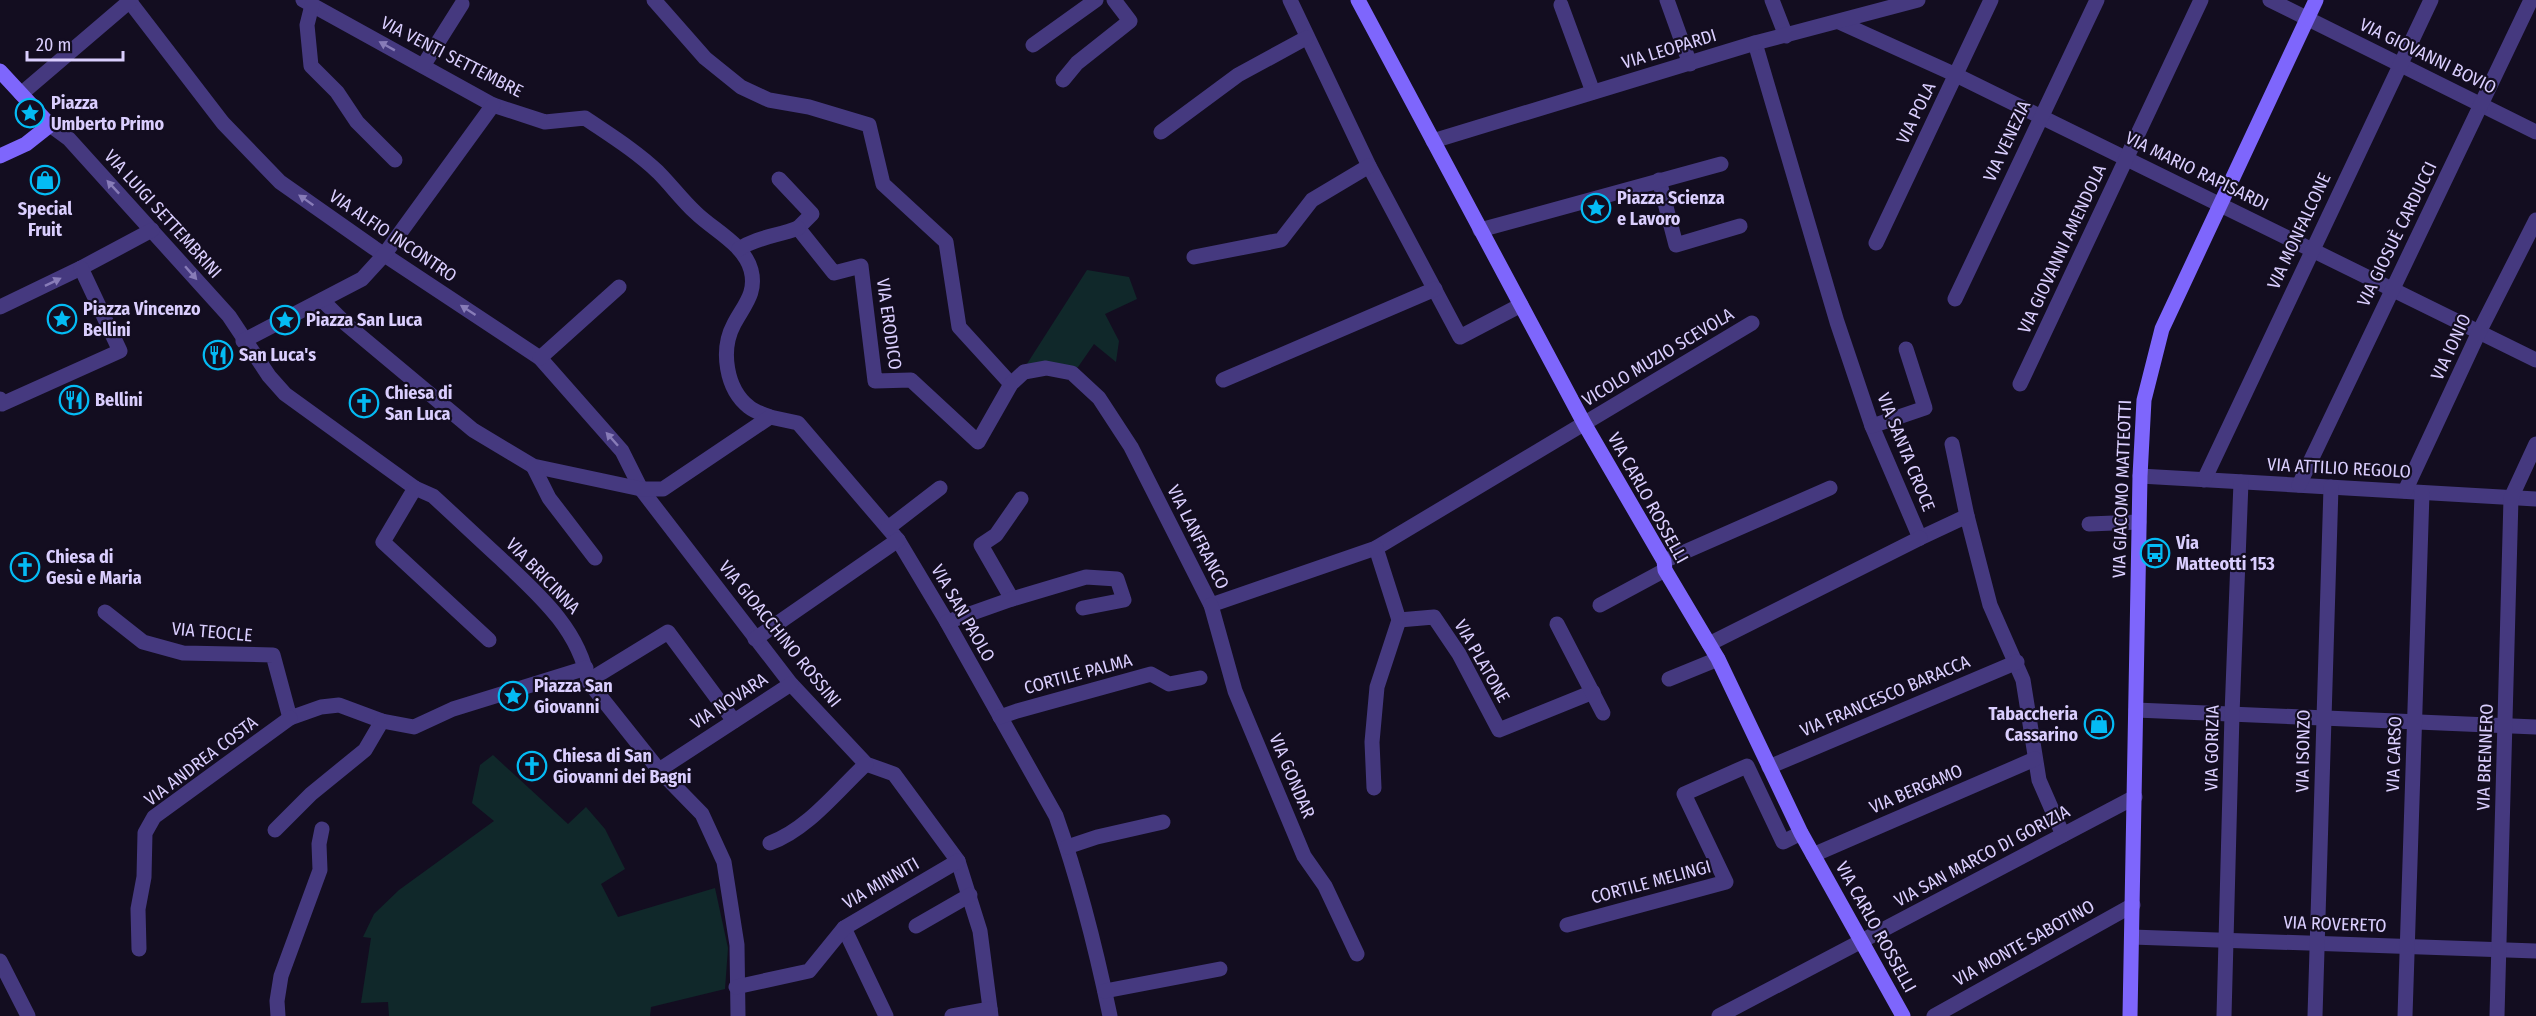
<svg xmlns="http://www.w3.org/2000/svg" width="2536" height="1016" font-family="'Fira Sans Condensed',sans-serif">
  <rect width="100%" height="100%" fill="#130d20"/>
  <g fill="#10282a">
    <path d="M 1087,270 L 1129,277 L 1137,299 L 1105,314 L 1119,341 L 1116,362 L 1094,344 L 1078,367 L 1025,367 Z"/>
    <path d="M 493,755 L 568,824 L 586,807 L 605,829 L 625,869 L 601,884 L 618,917 L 715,888 L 728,948 L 725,989 L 651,1007 L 650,1016 L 389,1016 L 388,1002 L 361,1003 L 371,938 L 363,937 L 374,914 L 399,890 L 494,821 L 472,803 L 480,765 Z"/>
  </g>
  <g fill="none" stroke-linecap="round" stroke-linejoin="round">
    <g stroke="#45397f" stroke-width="15">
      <path d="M 303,0 L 493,105 L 545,122 L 585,118 C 610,135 636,151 658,172 C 671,185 682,200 695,212 C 713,230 744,244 751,270 C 757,293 744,305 734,324 C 720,350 726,389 749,407 C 755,412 763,414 770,417"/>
      <path d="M 654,0 L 705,58 L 741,87 L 769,100 L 809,107 L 869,125 L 883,184 L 946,242 L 959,327 L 1011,384"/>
      <path d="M 1290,0 L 1369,166 L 1460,337 L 1521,305"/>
      <path d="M 1667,0 L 1690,64"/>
      <path d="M 1772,0 L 1786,36"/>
      <path d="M 2270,0 L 2536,132"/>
      <path d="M 130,2 L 223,123 L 280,182 L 374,248 L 540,358 L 622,451 L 641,489 L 791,684 L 866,764 L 894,774 L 958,861 L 980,931 L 991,1016"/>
      <path d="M 312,5 L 307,25 L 311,66 L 337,92 L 357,122 L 395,160"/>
      <path d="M 1561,5 L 1593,92"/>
      <path d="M 1839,22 L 1956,75 L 2536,360"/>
      <path d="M 1755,43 L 1837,322 L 1872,426 L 1920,538 L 1967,516 L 1990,605 L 2023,680 L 2039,780 L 2063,835"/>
      <path d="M 1033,45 L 1096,0"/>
      <path d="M 423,66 L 462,4"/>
      <path d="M 1063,80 L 1077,63 L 1130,21 L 1114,0"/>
      <path d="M 21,94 L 131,0"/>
      <path d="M 50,125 L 69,139 L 229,316 L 269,376 L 285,394 L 415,488 L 433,496 C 456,517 478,538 501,559 C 538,594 579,629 588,681 L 659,770 L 702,814 L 724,862 L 737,945 L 738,1016"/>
      <path d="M 1161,132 L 1238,75 L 1306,38"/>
      <path d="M 1433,141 L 1755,43 L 1918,0"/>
      <path d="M 779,179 L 812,214 L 798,228 L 834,273 L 861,266 L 875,381 L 911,380 L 978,442 L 1011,384 L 1024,372 L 1046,368 L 1072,373 L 1099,398 L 1131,447 L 1211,605 L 1376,548 L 1752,323"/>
      <path d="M 1659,180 L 1676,245 L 1740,226"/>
      <path d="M 1480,230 L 1721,164"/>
      <path d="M 1876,243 L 1991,0"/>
      <path d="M 739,249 C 757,237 778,236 798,228"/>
      <path d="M 1194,257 L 1281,240 L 1312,200 L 1369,166"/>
      <path d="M 1955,299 L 2097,0"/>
      <path d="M 322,300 L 346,324 L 473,430 L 533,466 L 641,489 L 663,489 L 770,417 L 798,423 L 898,540 L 947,622 L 1056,816 C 1079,881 1096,949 1110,1016"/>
      <path d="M 0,307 L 81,268 L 152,230"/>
      <path d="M 243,341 L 362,279 L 384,255 L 493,105"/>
      <path d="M 540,358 L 619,287"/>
      <path d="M 1223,380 L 1435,289"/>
      <path d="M 2020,384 L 2201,0"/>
      <path d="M 0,399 L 2,404 L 120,351 L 81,268"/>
      <path d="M 1872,426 L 1925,408 L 1906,349"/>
      <path d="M 1952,444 L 1967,516"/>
      <path d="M 533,466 L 549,498 L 595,558"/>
      <path d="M 2140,476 L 2536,499"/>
      <path d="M 2204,480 L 2431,0"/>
      <path d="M 2299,485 L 2531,0"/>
      <path d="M 415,488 L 383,542 L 489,640"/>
      <path d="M 2405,491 L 2479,332 L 2536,220"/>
      <path d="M 2089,524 L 2139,522"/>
      <path d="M 888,528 L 940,488"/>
      <path d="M 1664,561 L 1830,488"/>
      <path d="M 1012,599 L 981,545 L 996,535 L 1021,499"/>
      <path d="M 1211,605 L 1235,691 L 1304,856 L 1325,886 L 1357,954"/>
      <path d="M 1600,605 L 1665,570"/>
      <path d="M 105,612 L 143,642 L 183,653 L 273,655 L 290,718 L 321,707 L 339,705 L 382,721"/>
      <path d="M 1399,620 L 1434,617 L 1459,654 L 1499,730 L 1593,692"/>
      <path d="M 947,622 L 1012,599 L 1086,577 L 1117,579 L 1124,600 L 1083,608"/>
      <path d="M 1557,624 L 1603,713"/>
      <path d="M 755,639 L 898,540"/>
      <path d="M 1709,644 L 1920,538"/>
      <path d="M 1669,679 L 1718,659"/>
      <path d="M 588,681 L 668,632 L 734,721"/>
      <path d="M 2136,710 L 2536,727"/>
      <path d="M 1000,717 L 1017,711 L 1151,674 L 1169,684 L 1200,678"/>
      <path d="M 1769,767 L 2017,662"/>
      <path d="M 659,770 L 791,684"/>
      <path d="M 1374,788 L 1372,742 L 1377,687 L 1399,620 L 1376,548"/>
      <path d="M 275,830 L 311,794 L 365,750 L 382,721 L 414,727 L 453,709 L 586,668"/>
      <path d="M 770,843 C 807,830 837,791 866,764"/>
      <path d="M 1067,847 L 1097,837 L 1163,822"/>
      <path d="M 1813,855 L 2035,759"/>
      <path d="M 1567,925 L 1726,882 L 1684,794 L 1747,766 L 1783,842 L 1801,833"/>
      <path d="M 916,926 L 970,895"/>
      <path d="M 844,928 L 886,1016"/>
      <path d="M 2132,937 L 2536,951"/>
      <path d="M 139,949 L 138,909 L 144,877 L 145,833 L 154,817 L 290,718"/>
      <path d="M 0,961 L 28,1016"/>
      <path d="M 736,987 L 809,971 L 844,928 L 958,861"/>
      <path d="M 1105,991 L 1220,969"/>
      <path d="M 278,1016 L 277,1001 L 281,976 L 320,870 L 319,844 L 322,829"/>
      <path d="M 952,1016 L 990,1009"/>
      <path d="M 1719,1016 L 2135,797"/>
      <path d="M 1934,1016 L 2133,905"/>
      <path d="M 2224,1016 L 2232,714 L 2241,482"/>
      <path d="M 2315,1016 L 2331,487"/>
      <path d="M 2405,1016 L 2422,493"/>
      <path d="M 2497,1016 L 2511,498 L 2536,444"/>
    </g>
    <g stroke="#7e66fc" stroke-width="15">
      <path d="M 1358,0 L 1585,425 L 1664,561 L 1665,570 L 1718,659 L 1801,833 L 1903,1016"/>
      <path d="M 0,71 L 50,125 L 26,144 L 0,156"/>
      <path d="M 2130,1016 L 2140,476 L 2144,400 L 2162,329 L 2316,0"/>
    </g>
  </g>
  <defs><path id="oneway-solid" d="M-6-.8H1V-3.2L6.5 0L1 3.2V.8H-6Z" transform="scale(1.5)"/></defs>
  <g fill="#887cb8">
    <use href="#oneway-solid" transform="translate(387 46) rotate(-151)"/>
    <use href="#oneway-solid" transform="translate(113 187) rotate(-133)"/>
    <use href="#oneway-solid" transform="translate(306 200) rotate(-145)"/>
    <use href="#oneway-solid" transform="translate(191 273) rotate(49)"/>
    <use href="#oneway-solid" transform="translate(53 282) rotate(-26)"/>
    <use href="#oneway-solid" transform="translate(468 310) rotate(-147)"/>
    <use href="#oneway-solid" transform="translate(612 439) rotate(-132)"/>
  </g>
  <defs>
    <g id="sight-ring" transform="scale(1.5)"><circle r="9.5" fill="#130d20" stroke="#04bbf4" stroke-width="1.5"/><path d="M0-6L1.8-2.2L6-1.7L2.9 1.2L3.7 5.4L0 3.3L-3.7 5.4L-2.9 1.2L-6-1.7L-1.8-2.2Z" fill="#04bbf4"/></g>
    <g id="shop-ring" transform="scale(1.5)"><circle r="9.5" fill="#130d20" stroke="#04bbf4" stroke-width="1.5"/><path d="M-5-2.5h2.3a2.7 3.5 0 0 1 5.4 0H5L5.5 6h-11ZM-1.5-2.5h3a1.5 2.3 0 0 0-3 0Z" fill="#04bbf4"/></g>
    <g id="restaurant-ring" transform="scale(1.5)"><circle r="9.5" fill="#130d20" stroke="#04bbf4" stroke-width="1.5"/><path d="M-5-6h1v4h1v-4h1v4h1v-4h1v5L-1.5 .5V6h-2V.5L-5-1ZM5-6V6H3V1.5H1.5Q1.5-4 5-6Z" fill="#04bbf4"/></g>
    <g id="church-ring" transform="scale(1.5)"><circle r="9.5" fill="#130d20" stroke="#04bbf4" stroke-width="1.5"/><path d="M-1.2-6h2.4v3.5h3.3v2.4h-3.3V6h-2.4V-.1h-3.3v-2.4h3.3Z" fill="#04bbf4"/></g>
    <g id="bus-ring" transform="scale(1.5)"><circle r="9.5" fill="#130d20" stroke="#04bbf4" stroke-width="1.5"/><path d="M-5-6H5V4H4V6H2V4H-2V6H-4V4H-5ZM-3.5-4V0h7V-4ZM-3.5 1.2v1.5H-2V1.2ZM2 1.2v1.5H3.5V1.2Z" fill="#04bbf4"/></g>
  </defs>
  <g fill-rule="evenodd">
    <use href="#sight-ring" x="30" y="113"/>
    <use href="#shop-ring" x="45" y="180"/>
    <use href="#sight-ring" x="1596" y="208"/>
    <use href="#sight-ring" x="62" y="319"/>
    <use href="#sight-ring" x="285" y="320"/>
    <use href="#restaurant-ring" x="218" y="355"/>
    <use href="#restaurant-ring" x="74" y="400"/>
    <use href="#church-ring" x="364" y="403"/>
    <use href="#bus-ring" x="2155" y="553"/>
    <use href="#church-ring" x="25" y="567"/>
    <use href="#sight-ring" x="513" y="696"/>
    <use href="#shop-ring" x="2099" y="724"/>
    <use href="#church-ring" x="532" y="766"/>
  </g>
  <g text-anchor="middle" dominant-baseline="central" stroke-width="4.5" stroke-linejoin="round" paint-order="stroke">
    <g font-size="18" fill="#dacefe" stroke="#130d20">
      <text transform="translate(1669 49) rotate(-17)">VIA LEOPARDI</text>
      <text transform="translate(2428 56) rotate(26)">VIA GIOVANNI BOVIO</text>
      <text transform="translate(452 57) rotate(27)">VIA VENTI SETTEMBRE</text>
      <text transform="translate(1916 113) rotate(-64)">VIA POLA</text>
      <text transform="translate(2007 141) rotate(-65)">VIA VENEZIA</text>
      <text transform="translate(2197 171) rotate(26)">VIA MARIO RAPISARDI</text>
      <text transform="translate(163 214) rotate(48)">VIA LUIGI SETTEMBRINI</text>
      <text transform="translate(2299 231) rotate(-65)">VIA MONFALCONE</text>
      <text transform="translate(2397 234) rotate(-64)">VIA GIOSUÈ CARDUCCI</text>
      <text transform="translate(393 236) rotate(34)">VIA ALFIO INCONTRO</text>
      <text transform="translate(2062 249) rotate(-65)">VIA GIOVANNI AMENDOLA</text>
      <text transform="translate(889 324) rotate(82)">VIA ERODICO</text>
      <text transform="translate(2451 347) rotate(-65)">VIA IONIO</text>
      <text transform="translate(1658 357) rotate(-31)">VICOLO MUZIO SCEVOLA</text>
      <text transform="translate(1906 452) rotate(68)">VIA SANTA CROCE</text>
      <text transform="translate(2339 468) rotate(3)">VIA ATTILIO REGOLO</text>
      <text transform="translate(2122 489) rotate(-88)">VIA GIACOMO MATTEOTTI</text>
      <text transform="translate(1648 498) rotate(61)">VIA CARLO ROSSELLI</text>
      <text transform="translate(1198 537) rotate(63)">VIA LANFRANCO</text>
      <text transform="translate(543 576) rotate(46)">VIA BRICINNA</text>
      <text transform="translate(963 613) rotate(60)">VIA SAN PAOLO</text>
      <text transform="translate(212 632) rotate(5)">VIA TEOCLE</text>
      <text transform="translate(780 634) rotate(51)">VIA GIOACCHINO ROSSINI</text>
      <text transform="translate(1482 661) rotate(60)">VIA PLATONE</text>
      <text transform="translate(1078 674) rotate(-15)">CORTILE PALMA</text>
      <text transform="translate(1885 696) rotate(-23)">VIA FRANCESCO BARACCA</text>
      <text transform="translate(729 701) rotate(-33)">VIA NOVARA</text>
      <text transform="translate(2212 748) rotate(-89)">VIA GORIZIA</text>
      <text transform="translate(2303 751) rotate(-89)">VIA ISONZO</text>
      <text transform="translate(2394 754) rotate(-88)">VIA CARSO</text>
      <text transform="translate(2485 757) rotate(-88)">VIA BRENNERO</text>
      <text transform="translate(201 761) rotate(-37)">VIA ANDREA COSTA</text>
      <text transform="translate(1292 776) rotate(67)">VIA GONDAR</text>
      <text transform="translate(1916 789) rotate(-23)">VIA BERGAMO</text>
      <text transform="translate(1982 856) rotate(-28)">VIA SAN MARCO DI GORIZIA</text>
      <text transform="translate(1651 882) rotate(-15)">CORTILE MELINGI</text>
      <text transform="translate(881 883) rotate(-30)">VIA MINNITI</text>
      <text transform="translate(2335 924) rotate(2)">VIA ROVERETO</text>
      <text transform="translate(1876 927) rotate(61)">VIA CARLO ROSSELLI</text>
      <text transform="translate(2024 943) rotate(-29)">VIA MONTE SABOTINO</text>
    </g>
    <g font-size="18" font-weight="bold" fill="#dacefe" stroke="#130d20" text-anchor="start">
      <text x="51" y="103">Piazza<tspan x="51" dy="21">Umberto Primo</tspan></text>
      <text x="1617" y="198">Piazza Scienza<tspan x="1617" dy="21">e Lavoro</tspan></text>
      <text x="45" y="209" text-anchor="middle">Special<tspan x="45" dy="21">Fruit</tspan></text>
      <text x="83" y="309">Piazza Vincenzo<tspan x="83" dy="21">Bellini</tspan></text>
      <text x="306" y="320">Piazza San Luca</text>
      <text x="239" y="355">San Luca's</text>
      <text x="385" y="393">Chiesa di<tspan x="385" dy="21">San Luca</tspan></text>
      <text x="95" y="400">Bellini</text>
      <text x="2176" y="543">Via<tspan x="2176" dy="21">Matteotti 153</tspan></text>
      <text x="46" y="557">Chiesa di<tspan x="46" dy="21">Gesù e Maria</tspan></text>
      <text x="534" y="686">Piazza San<tspan x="534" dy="21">Giovanni</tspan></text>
      <text x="2078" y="714" text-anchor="end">Tabaccheria<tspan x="2078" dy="21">Cassarino</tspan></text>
      <text x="553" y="756">Chiesa di San<tspan x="553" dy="21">Giovanni dei Bagni</tspan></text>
    </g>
  </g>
  <path d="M27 51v9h96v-9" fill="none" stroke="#dacefe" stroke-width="3"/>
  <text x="36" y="51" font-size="18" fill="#dacefe" stroke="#130d20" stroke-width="4.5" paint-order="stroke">20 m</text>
</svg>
